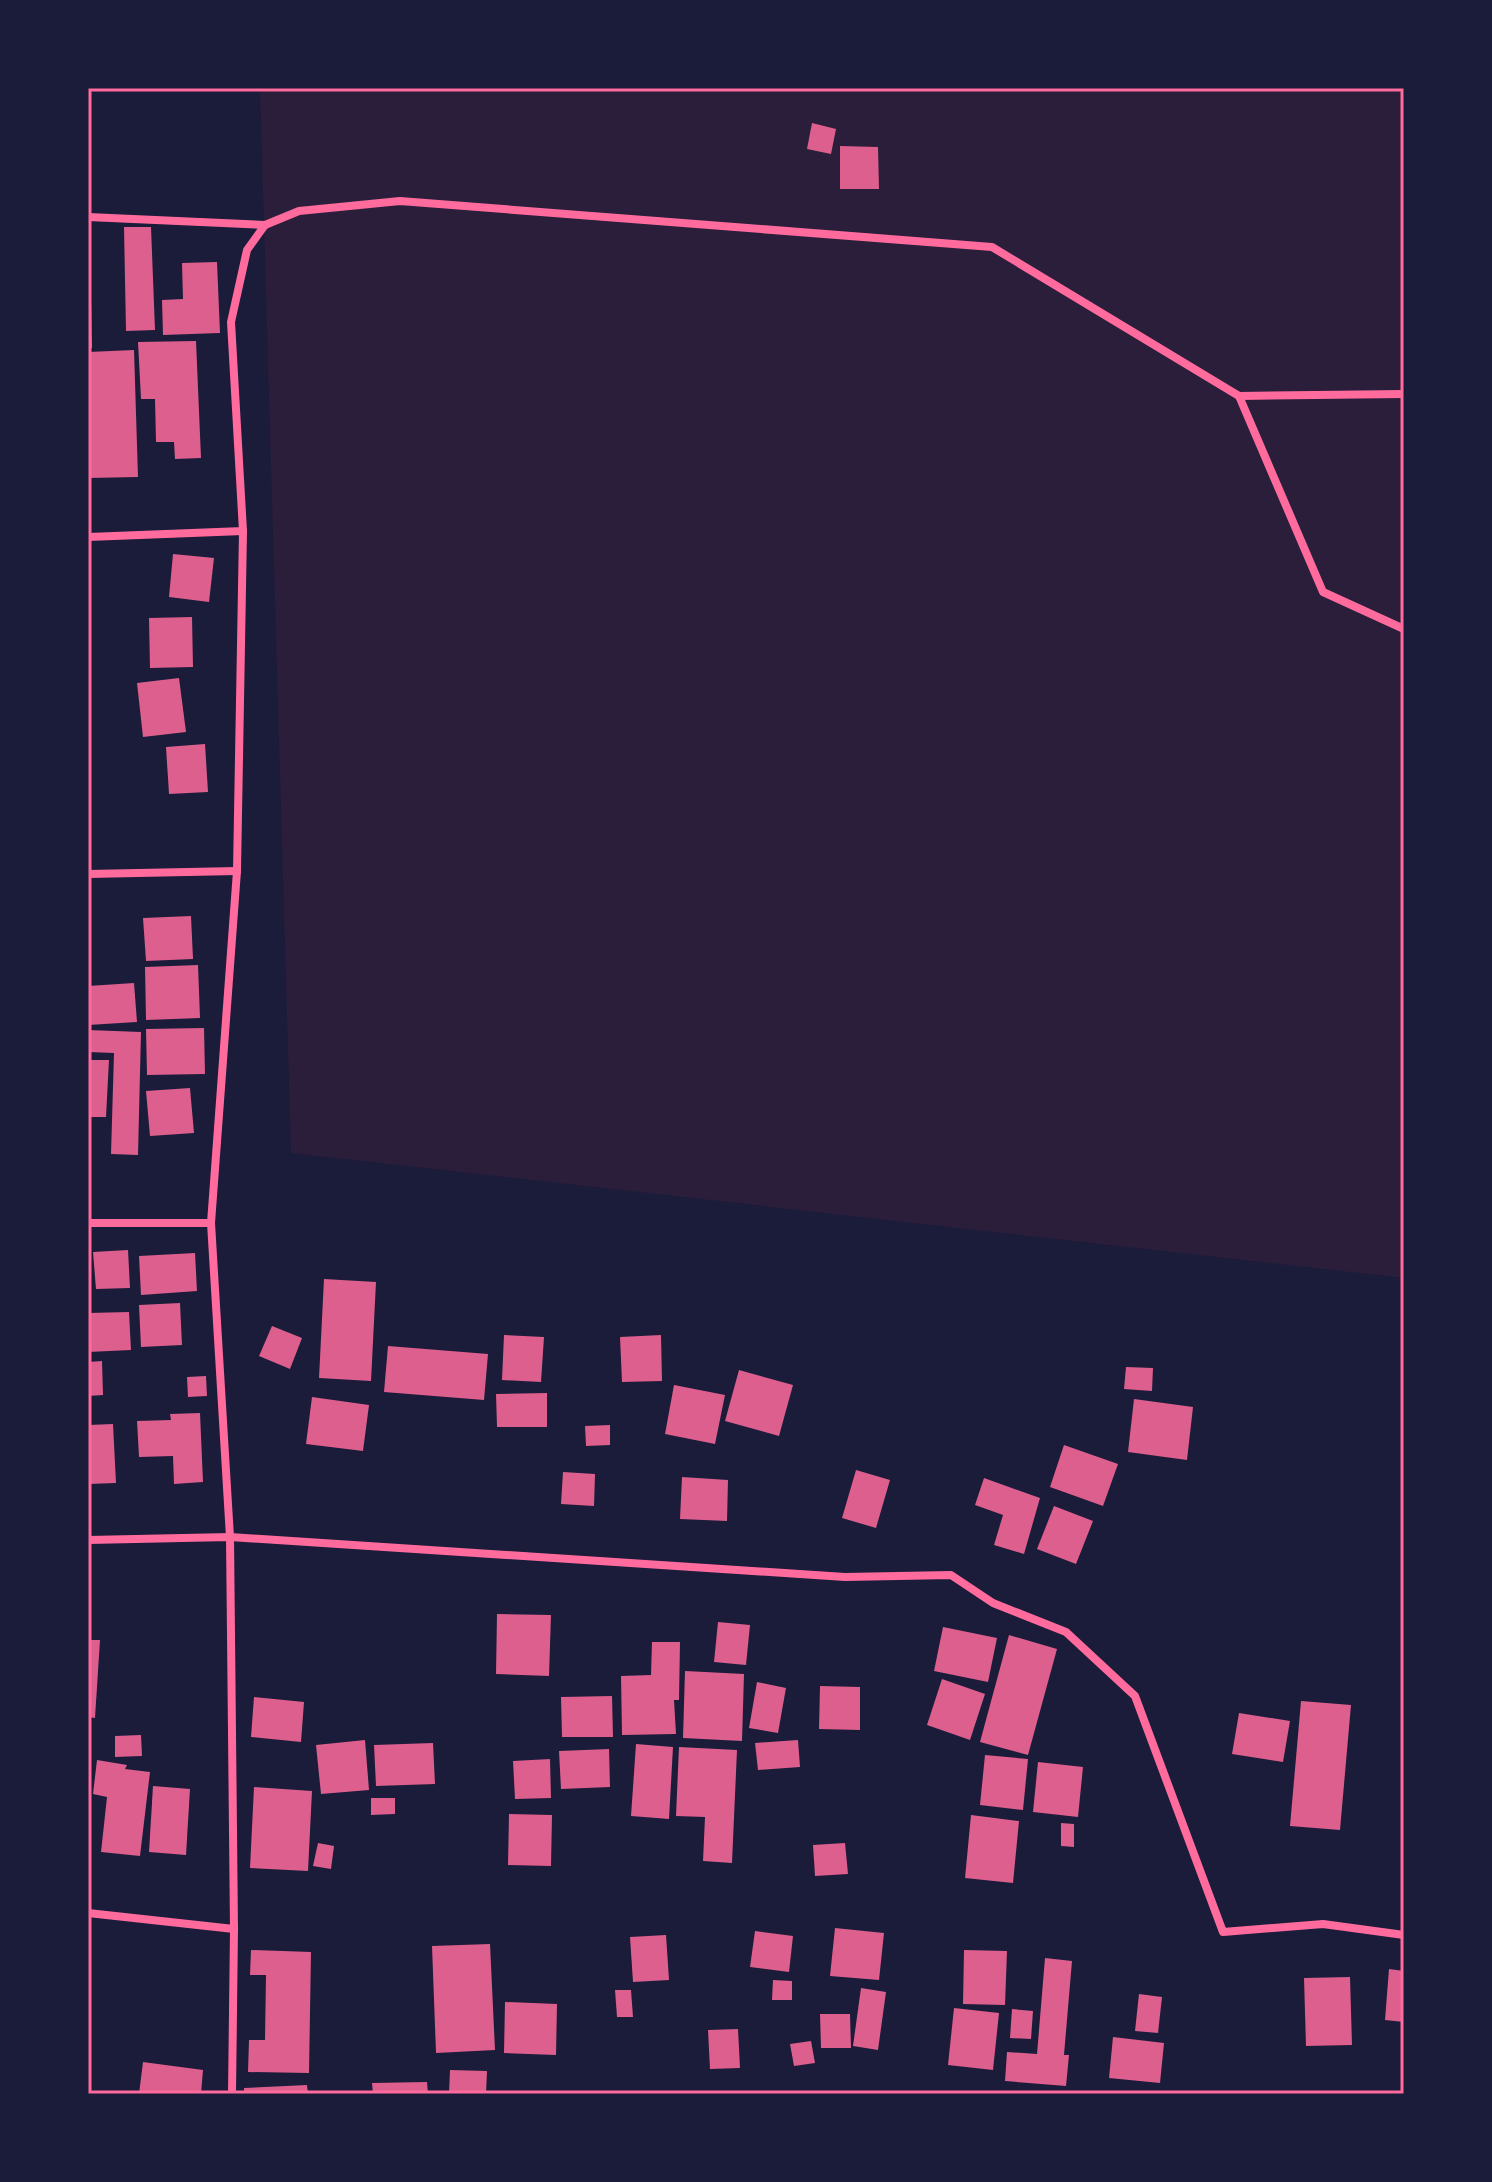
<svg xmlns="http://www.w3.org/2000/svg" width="1492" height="2182" font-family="Mulish,sans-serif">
  <rect width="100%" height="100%" fill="#1b1b3a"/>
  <path fill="#2a1e3b" d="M 260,88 L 1404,88 L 1404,1278 L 291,1153 Z"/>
  <g fill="#dd5f8e">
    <path d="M 812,123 L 836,129 L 831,154 L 807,149 Z"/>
    <path d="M 840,146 L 878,147 L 879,189 L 840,189 Z"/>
    <path d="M 124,227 L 151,227 L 155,330 L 126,331 Z"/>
    <path d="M 217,262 L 220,333 L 163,335 L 162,300 L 183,299 L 182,263 Z"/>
    <path d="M 88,299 L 91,299 L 92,348 L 88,348 Z"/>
    <path d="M 196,341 L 201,458 L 175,459 L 174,442 L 156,442 L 155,399 L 141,399 L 138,342 Z"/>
    <path d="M 134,350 L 138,477 L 88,478 L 88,352 Z"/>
    <path d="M 173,554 L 214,558 L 209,602 L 169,597 Z"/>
    <path d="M 192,617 L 193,667 L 150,668 L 149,618 Z"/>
    <path d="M 179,678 L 186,732 L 143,737 L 137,683 Z"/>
    <path d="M 205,744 L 208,792 L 169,794 L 166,747 Z"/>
    <path d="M 191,916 L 193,959 L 146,961 L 143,918 Z"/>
    <path d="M 198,965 L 200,1018 L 146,1020 L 145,967 Z"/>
    <path d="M 134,983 L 137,1022 L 88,1025 L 88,986 Z"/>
    <path d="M 204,1028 L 205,1074 L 147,1075 L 146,1029 Z"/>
    <path d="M 88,1030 L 141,1032 L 138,1155 L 111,1154 L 114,1053 L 88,1052 Z"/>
    <path d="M 88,1060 L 109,1060 L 106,1117 L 88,1117 Z"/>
    <path d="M 190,1088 L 194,1133 L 150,1136 L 146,1091 Z"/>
    <path d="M 128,1250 L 130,1288 L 96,1289 L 93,1252 Z"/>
    <path d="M 195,1253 L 197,1291 L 141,1295 L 139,1256 Z"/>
    <path d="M 324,1279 L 376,1282 L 371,1381 L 319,1378 Z"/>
    <path d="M 180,1303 L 182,1345 L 141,1347 L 139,1305 Z"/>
    <path d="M 129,1312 L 131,1350 L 88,1352 L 88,1313 Z"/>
    <path d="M 272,1326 L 302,1338 L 290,1369 L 259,1356 Z"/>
    <path d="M 504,1335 L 544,1337 L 541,1382 L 502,1380 Z"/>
    <path d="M 661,1335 L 662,1381 L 622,1382 L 620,1337 Z"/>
    <path d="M 388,1346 L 488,1354 L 484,1400 L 384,1392 Z"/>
    <path d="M 102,1361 L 103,1395 L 88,1396 L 88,1362 Z"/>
    <path d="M 1126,1367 L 1153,1368 L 1152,1391 L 1124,1389 Z"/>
    <path d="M 739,1370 L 793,1385 L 779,1436 L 725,1421 Z"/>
    <path d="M 206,1376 L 207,1396 L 188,1397 L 187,1377 Z"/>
    <path d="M 674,1385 L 725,1395 L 715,1444 L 665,1434 Z"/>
    <path d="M 547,1393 L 547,1427 L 497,1427 L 496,1394 Z"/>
    <path d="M 312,1397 L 369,1405 L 363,1451 L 306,1444 Z"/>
    <path d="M 1134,1399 L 1193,1407 L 1187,1460 L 1128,1452 Z"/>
    <path d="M 200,1413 L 203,1482 L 174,1484 L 173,1456 L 139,1457 L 137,1421 L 171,1420 L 170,1414 Z"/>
    <path d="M 113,1424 L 116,1483 L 88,1484 L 88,1425 Z"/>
    <path d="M 610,1425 L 610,1445 L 586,1446 L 585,1426 Z"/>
    <path d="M 1064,1445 L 1118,1464 L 1103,1506 L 1050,1487 Z"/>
    <path d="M 856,1470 L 890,1480 L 876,1528 L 842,1518 Z"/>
    <path d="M 563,1472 L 595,1474 L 594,1506 L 561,1504 Z"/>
    <path d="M 682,1477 L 728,1480 L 727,1521 L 680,1519 Z"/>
    <path d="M 984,1478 L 1040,1498 L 1024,1554 L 994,1545 L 1003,1515 L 975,1505 Z"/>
    <path d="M 1054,1506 L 1093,1521 L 1076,1564 L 1037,1549 Z"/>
    <path d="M 497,1614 L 551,1615 L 549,1676 L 496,1674 Z"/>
    <path d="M 718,1622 L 750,1625 L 746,1665 L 714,1662 Z"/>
    <path d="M 943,1627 L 997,1638 L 988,1682 L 934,1671 Z"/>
    <path d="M 1009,1635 L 1057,1649 L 1028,1755 L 980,1742 Z"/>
    <path d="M 88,1640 L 100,1640 L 95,1718 L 88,1717 Z"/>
    <path d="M 652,1642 L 680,1642 L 679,1700 L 674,1700 L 676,1734 L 622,1735 L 621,1676 L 651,1675 Z"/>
    <path d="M 685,1671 L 744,1674 L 742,1741 L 683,1738 Z"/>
    <path d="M 942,1679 L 985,1694 L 970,1740 L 927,1725 Z"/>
    <path d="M 757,1682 L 786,1688 L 778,1733 L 749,1728 Z"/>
    <path d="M 820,1686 L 860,1687 L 860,1730 L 819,1729 Z"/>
    <path d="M 612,1696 L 613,1737 L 562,1737 L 561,1697 Z"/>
    <path d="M 254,1697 L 304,1702 L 301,1742 L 251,1737 Z"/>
    <path d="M 1301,1701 L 1351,1705 L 1340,1830 L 1290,1826 Z"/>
    <path d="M 1239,1713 L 1290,1721 L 1283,1762 L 1232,1754 Z"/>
    <path d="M 141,1735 L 142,1756 L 115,1757 L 115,1736 Z"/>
    <path d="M 365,1740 L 369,1790 L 321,1794 L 316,1745 Z"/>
    <path d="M 798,1740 L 800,1767 L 758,1770 L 755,1743 Z"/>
    <path d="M 433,1743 L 435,1784 L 376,1786 L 374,1745 Z"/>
    <path d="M 636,1744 L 673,1747 L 669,1819 L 631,1816 Z"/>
    <path d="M 679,1747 L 737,1750 L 732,1863 L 703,1861 L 705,1817 L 676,1816 Z"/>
    <path d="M 609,1749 L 610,1787 L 561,1789 L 559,1751 Z"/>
    <path d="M 985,1755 L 1028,1759 L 1023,1810 L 980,1805 Z"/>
    <path d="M 550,1759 L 551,1798 L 515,1799 L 513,1761 Z"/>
    <path d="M 97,1760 L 127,1765 L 125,1769 L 150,1772 L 140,1856 L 101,1852 L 107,1797 L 93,1794 Z"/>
    <path d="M 1038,1762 L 1083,1767 L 1078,1817 L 1033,1812 Z"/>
    <path d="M 153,1786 L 190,1789 L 186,1855 L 149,1852 Z"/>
    <path d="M 254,1787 L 312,1791 L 308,1871 L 250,1868 Z"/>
    <path d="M 371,1798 L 395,1798 L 395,1814 L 371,1815 Z"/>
    <path d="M 509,1814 L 552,1815 L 551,1866 L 508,1865 Z"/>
    <path d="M 971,1815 L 1019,1821 L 1013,1883 L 965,1878 Z"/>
    <path d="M 1061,1823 L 1074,1824 L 1074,1847 L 1061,1846 Z"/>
    <path d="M 318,1843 L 334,1846 L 331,1869 L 313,1866 Z"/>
    <path d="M 845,1843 L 848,1874 L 815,1876 L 813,1845 Z"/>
    <path d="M 835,1928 L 884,1933 L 879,1980 L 830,1976 Z"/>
    <path d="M 755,1931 L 793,1936 L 789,1972 L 750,1967 Z"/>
    <path d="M 666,1935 L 669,1980 L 633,1982 L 630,1937 Z"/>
    <path d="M 490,1944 L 495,2050 L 436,2053 L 432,1946 Z"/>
    <path d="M 251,1950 L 311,1952 L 309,2073 L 248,2072 L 249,2040 L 265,2040 L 266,1975 L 250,1975 Z"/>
    <path d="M 964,1950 L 1007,1951 L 1005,2005 L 963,2004 Z"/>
    <path d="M 1045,1958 L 1072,1961 L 1064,2055 L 1069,2055 L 1066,2086 L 1005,2081 L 1007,2052 L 1037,2054 Z"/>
    <path d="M 1389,1969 L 1404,1971 L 1404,2022 L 1385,2020 Z"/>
    <path d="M 1350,1977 L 1352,2045 L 1306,2046 L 1304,1978 Z"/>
    <path d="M 773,1980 L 792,1981 L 792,2000 L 772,2000 Z"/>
    <path d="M 861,1988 L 886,1992 L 878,2050 L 853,2046 Z"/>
    <path d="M 615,1990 L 631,1990 L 633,2017 L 617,2017 Z"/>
    <path d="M 1139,1994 L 1162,1997 L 1158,2033 L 1135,2031 Z"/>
    <path d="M 505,2002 L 557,2004 L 556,2055 L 504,2053 Z"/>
    <path d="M 954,2008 L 999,2013 L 993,2070 L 948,2065 Z"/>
    <path d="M 1012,2009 L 1033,2011 L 1031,2039 L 1010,2038 Z"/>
    <path d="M 820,2014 L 850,2014 L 851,2048 L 821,2048 Z"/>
    <path d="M 738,2029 L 740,2068 L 710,2069 L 708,2030 Z"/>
    <path d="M 1113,2037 L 1164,2043 L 1160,2083 L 1109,2078 Z"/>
    <path d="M 811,2041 L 815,2063 L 794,2066 L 790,2044 Z"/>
    <path d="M 143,2062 L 203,2070 L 201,2094 L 139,2094 Z"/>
    <path d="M 450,2070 L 487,2071 L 486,2094 L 449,2094 Z"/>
    <path d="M 427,2082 L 428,2094 L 373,2094 L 372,2083 Z"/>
    <path d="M 307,2085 L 308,2094 L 244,2094 L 244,2088 Z"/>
  </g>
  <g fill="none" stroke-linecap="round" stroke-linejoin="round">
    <g stroke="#ff6b9d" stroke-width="8">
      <path d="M 88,217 L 265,225"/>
      <path d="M 1239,396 L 1323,592 L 1404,629"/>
      <path d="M 88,537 L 243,531 L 231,322 L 247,250 L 265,225 L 299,211 L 400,201 L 992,247 L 1239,396 L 1404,394"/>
      <path d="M 88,874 L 237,871"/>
      <path d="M 88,1223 L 211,1223"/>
      <path d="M 88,1540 L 230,1537 L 845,1577 L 951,1575 L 993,1603 L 1066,1632 L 1135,1696 L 1223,1932 L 1323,1924 L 1404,1935"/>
      <path d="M 88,1913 L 234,1929"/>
      <path d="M 232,2094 L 234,1929 L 230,1537 L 211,1223 L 237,871 L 243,531"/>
    </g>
  </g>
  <rect width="1492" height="2182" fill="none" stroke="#1b1b3a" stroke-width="180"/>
  <rect x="90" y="90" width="1312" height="2002" fill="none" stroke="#ff6b9d" stroke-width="3"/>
</svg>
